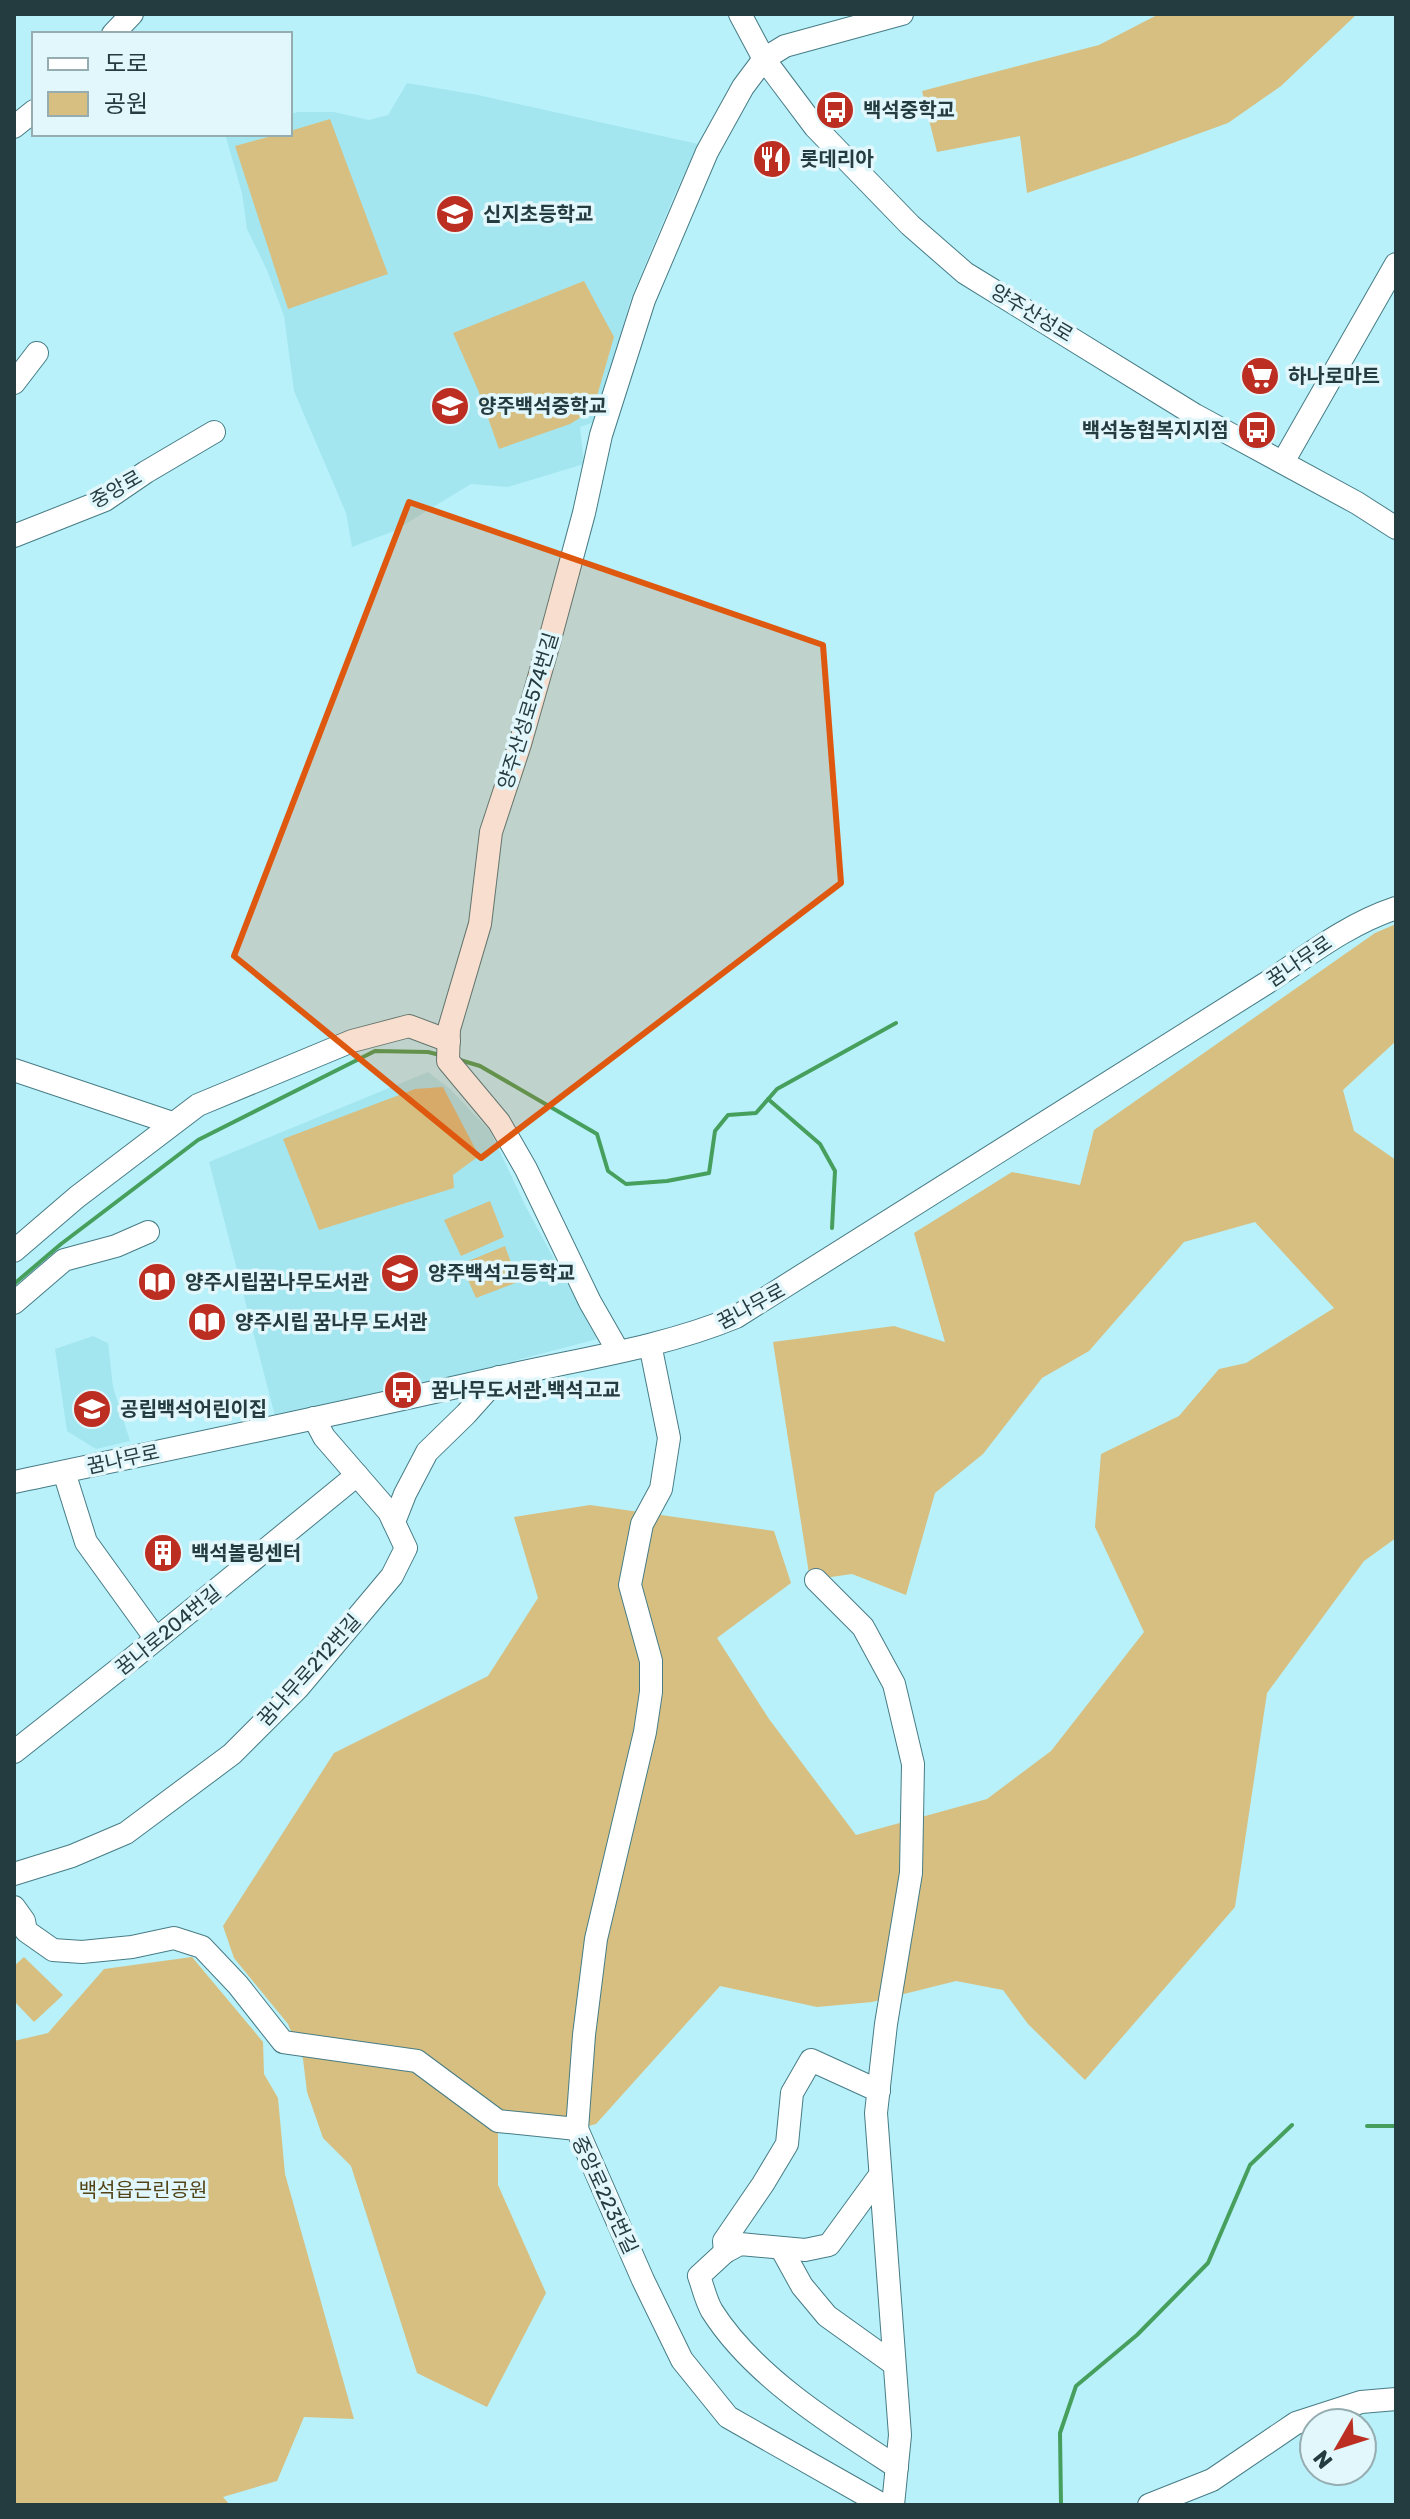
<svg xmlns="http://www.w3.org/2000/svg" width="1410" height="2519" font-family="Rubik,'Noto Sans KR',sans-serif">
  <rect width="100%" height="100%" fill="#b8f1fa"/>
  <g fill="#a3e6f0">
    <path d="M 407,83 L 478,95 L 698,144 L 673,198 L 630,301 L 597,421 L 580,427 L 584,464 L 508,487 L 471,484 L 394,531 L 352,547 L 346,513 L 294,391 L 284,316 L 267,270 L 247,229 L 242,193 L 225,134 L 290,134 L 290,114 L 298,112 L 334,112 L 369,120 L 388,115 Z"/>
    <path d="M 428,1072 L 450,1089 L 490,1131 L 526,1207 L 597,1339 L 419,1386 L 275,1416 L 209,1162 Z"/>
    <path d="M 93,1336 L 108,1343 L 113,1387 L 130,1441 L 96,1449 L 67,1431 L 55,1349 Z"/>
  </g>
  <g fill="#d7bf81">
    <path d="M 1159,14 L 1357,14 L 1281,86 L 1228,123 L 1134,157 L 1027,193 L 1020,136 L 937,152 L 922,91 L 1099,45 Z"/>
    <path d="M 330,119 L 388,274 L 288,309 L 235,146 L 279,134 L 290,134 L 290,131 Z"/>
    <path d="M 584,281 L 614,337 L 593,410 L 570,424 L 499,449 L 478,390 L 453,333 Z"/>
    <path d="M 1396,924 L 1396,1041 L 1343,1090 L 1354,1131 L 1396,1160 L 1396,1538 L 1364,1561 L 1267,1693 L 1235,1907 L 1085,2080 L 1028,2024 L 1003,1990 L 956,1981 L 872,2002 L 817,2007 L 720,1986 L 596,2124 L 577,2129 L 498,2121 L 498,2185 L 546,2293 L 487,2407 L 417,2373 L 351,2166 L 323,2138 L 307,2092 L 303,2059 L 288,2024 L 234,1958 L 223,1926 L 334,1753 L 488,1676 L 538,1598 L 514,1517 L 590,1505 L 774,1531 L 791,1583 L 717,1638 L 769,1719 L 856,1835 L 987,1799 L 1051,1751 L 1144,1632 L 1095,1527 L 1101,1454 L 1179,1416 L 1219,1369 L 1246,1363 L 1334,1308 L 1255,1222 L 1184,1242 L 1089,1351 L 1042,1378 L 983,1454 L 935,1493 L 906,1595 L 852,1574 L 810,1580 L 773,1342 L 894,1326 L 945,1342 L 914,1233 L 1012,1172 L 1080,1185 L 1094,1130 L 1375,933 Z"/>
    <path d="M 443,1087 L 479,1156 L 453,1175 L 454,1188 L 319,1230 L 283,1139 L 415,1089 Z"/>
    <path d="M 490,1201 L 504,1237 L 461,1256 L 444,1220 Z"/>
    <path d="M 505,1246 L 518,1282 L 476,1298 L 461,1264 Z"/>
    <path d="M 24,1957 L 63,1995 L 34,2022 L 14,2001 L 14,1966 Z"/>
    <path d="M 192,1957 L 263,2042 L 264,2074 L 278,2098 L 285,2174 L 354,2419 L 304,2417 L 277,2481 L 223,2497 L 230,2505 L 14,2505 L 14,2041 L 48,2033 L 104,1969 Z"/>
  </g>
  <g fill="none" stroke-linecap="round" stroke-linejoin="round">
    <g stroke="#469f5c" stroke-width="4">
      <path d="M 460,1060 L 480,1066 L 597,1134 L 608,1171 L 626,1184 L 667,1181 L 709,1173 L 715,1131 L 728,1115 L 756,1113 L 777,1089 L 896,1023"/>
      <path d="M 768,1099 L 820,1144 L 835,1171 L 832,1228"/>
      <path d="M 14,1284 L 61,1244 L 198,1140 L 375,1051 L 428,1052 L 440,1055"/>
      <path d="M 1367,2126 L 1396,2126"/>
      <path d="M 1061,2505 L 1060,2433 L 1076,2386 L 1137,2335 L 1208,2263 L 1250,2165 L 1292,2125"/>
    </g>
    <g stroke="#477c85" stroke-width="24">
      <g id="minor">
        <path d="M 740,14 L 764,59 L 815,127 L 910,225 L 965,273 L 1195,415 L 1357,503 L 1396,528"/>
        <path d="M 113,34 L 132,14"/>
        <path d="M 14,127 L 34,111"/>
        <path d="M 14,383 L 37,353"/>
        <path d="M 1283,462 L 1396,264"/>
        <path d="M 14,536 L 105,500 L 146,472 L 214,432"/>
        <path d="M 14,1070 L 172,1123"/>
        <path d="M 14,1251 L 77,1197 L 198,1105 L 352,1041 L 409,1026 L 449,1041"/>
        <path d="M 14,1303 L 64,1260 L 116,1246 L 148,1232"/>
        <path d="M 618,1351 L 590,1302 L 526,1169 L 499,1122 L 448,1061 L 449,1029 L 480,924 L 491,832 L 520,744 L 550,639 L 584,513 L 601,435 L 644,300 L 707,152 L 743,87 L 764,59 L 785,46 L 902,14"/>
        <path d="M 64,1472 L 86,1542 L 156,1639"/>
        <path d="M 14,1482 C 176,1448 339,1414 501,1377 C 579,1359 661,1348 736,1317 L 1268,982 C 1310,954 1348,924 1396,908"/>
        <path d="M 394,1522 L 405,1494 L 427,1452 L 466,1414 L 499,1377"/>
        <path d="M 816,1580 L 863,1627 L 894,1684 L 913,1764 L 911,1873 L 886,2024 L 876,2113 L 900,2435 L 893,2505"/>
        <path d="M 14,1752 L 133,1658 L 357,1475"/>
        <path d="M 14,1874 L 72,1856 L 126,1833 L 232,1754 L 298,1688 L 392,1576 L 406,1548 L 389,1512 L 324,1437 L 314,1418"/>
        <path d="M 14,1907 L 24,1921 L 26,1931 L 53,1950 L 82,1952 L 132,1947 L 174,1938 L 202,1947 L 238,1985 L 283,2042 L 417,2061 L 498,2121 L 577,2129 L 643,2280 L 682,2360 L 728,2417 L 883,2505"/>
        <path d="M 577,2129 L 584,2035 L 596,1939 L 645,1732 L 651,1692 L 651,1661 L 630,1585 L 642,1524 L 661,1489 L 669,1438 L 652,1354 L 646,1346"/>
        <path d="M 880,2175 L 829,2245 L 805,2250 L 740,2244 L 725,2252 L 699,2276 C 703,2287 706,2301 712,2311 C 753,2376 833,2426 897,2467"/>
        <path d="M 781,2248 L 802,2286 L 827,2316 L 894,2364"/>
        <path d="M 725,2252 L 724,2241 L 763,2184 L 787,2144 L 792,2093 L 811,2060 L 879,2091"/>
        <path d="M 1149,2505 L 1212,2480 L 1296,2423 L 1361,2402 L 1396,2399"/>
      </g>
    </g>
    <use href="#minor" stroke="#fff" stroke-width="22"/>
  </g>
  <path fill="#de580f" fill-opacity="0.2" stroke="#de580f" stroke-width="6" stroke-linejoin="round" d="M 409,502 L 823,645 L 841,883 L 481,1158 L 234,956 Z"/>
  <defs>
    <g id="bus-disc" transform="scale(2)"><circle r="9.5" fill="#bc2e22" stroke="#e1f7fb"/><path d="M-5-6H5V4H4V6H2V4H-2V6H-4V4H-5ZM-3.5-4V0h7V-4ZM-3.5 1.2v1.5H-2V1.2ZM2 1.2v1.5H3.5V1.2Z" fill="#fff"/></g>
    <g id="restaurant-disc" transform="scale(2)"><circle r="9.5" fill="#bc2e22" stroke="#e1f7fb"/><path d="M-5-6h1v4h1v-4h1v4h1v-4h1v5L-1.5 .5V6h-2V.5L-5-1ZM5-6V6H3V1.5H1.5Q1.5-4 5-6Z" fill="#fff"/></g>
    <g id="school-disc" transform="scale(2)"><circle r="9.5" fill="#bc2e22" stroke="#e1f7fb"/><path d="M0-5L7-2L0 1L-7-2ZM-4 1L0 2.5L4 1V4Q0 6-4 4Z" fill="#fff"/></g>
    <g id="supermarket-disc" transform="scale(2)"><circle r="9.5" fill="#bc2e22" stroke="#e1f7fb"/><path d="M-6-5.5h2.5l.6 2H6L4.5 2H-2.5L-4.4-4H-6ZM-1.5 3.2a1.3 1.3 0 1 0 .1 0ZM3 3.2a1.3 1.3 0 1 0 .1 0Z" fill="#fff"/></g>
    <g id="library-disc" transform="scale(2)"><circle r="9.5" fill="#bc2e22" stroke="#e1f7fb"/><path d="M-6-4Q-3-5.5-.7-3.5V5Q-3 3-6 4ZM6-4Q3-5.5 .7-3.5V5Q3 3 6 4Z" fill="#fff"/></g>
    <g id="building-disc" transform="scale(2)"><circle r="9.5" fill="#bc2e22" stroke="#e1f7fb"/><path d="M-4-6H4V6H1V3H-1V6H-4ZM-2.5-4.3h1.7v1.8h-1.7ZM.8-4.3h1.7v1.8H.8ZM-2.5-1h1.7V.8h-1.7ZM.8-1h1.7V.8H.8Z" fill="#fff"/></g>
  </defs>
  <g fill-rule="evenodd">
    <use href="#bus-disc" x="835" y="110"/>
    <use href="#restaurant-disc" x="772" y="159"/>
    <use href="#school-disc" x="455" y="214"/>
    <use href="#supermarket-disc" x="1260" y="376"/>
    <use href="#school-disc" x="450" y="406"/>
    <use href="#bus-disc" x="1257" y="430"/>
    <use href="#school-disc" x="400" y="1273"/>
    <use href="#library-disc" x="157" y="1282"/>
    <use href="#library-disc" x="207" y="1322"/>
    <use href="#bus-disc" x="403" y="1390"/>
    <use href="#school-disc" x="92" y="1409"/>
    <use href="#building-disc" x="163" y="1553"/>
  </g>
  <g text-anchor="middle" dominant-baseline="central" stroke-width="7" stroke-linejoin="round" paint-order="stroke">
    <g font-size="20" font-weight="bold" fill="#243b3f" stroke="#e1f7fb" text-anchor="start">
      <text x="863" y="110">백석중학교</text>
      <text x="800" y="159">롯데리아</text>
      <text x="483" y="214">신지초등학교</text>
      <text x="1288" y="376">하나로마트</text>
      <text x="478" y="406">양주백석중학교</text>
      <text x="1229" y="430" text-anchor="end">백석농협복지지점</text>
      <text x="428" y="1273">양주백석고등학교</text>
      <text x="185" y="1282">양주시립꿈나무도서관</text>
      <text x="235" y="1322">양주시립 꿈나무 도서관</text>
      <text x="431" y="1390">꿈나무도서관.백석고교</text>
      <text x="120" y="1409">공립백석어린이집</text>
      <text x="191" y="1553">백석볼링센터</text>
    </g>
    <g font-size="20" fill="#243b3f" stroke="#e1f7fb">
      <text transform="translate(1032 313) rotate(31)">양주산성로</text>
      <text transform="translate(116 489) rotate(-30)">중앙로</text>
      <text transform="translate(528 711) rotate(-73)">양주산성로574번길</text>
      <text transform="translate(1299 961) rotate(-34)">꿈나무로</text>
      <text transform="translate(751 1306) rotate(-28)">꿈나무로</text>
      <text transform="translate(123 1459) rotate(-12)">꿈나무로</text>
      <text transform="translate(168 1630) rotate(-39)">꿈나로204번길</text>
      <text transform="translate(309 1670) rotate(-48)">꿈나무로212번길</text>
      <text transform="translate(605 2195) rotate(65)">중앙로223번길</text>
    </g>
    <g font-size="20" fill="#534418" stroke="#e1f7fb">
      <text x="143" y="2190">백석읍근린공원</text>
    </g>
  </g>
  <rect width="1410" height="2519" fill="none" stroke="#243b3f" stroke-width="32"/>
  <rect x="32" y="32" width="260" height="104" fill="#e1f7fb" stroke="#95acb0" stroke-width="2"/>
  <rect x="48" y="58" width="40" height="12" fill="#ffffff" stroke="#95acb0" stroke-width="2"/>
  <text x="104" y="72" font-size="24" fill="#243b3f">도로</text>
  <rect x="48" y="92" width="40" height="24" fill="#d7bf81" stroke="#95acb0" stroke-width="2"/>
  <text x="104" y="112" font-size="24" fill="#243b3f">공원</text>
  <g transform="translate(1338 2447) rotate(231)"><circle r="38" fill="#e1f7fb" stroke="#95acb0" stroke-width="2"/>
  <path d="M0-6L14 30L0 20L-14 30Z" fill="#bc2e22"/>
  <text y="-12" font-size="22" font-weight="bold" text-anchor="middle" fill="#243b3f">N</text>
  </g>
</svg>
